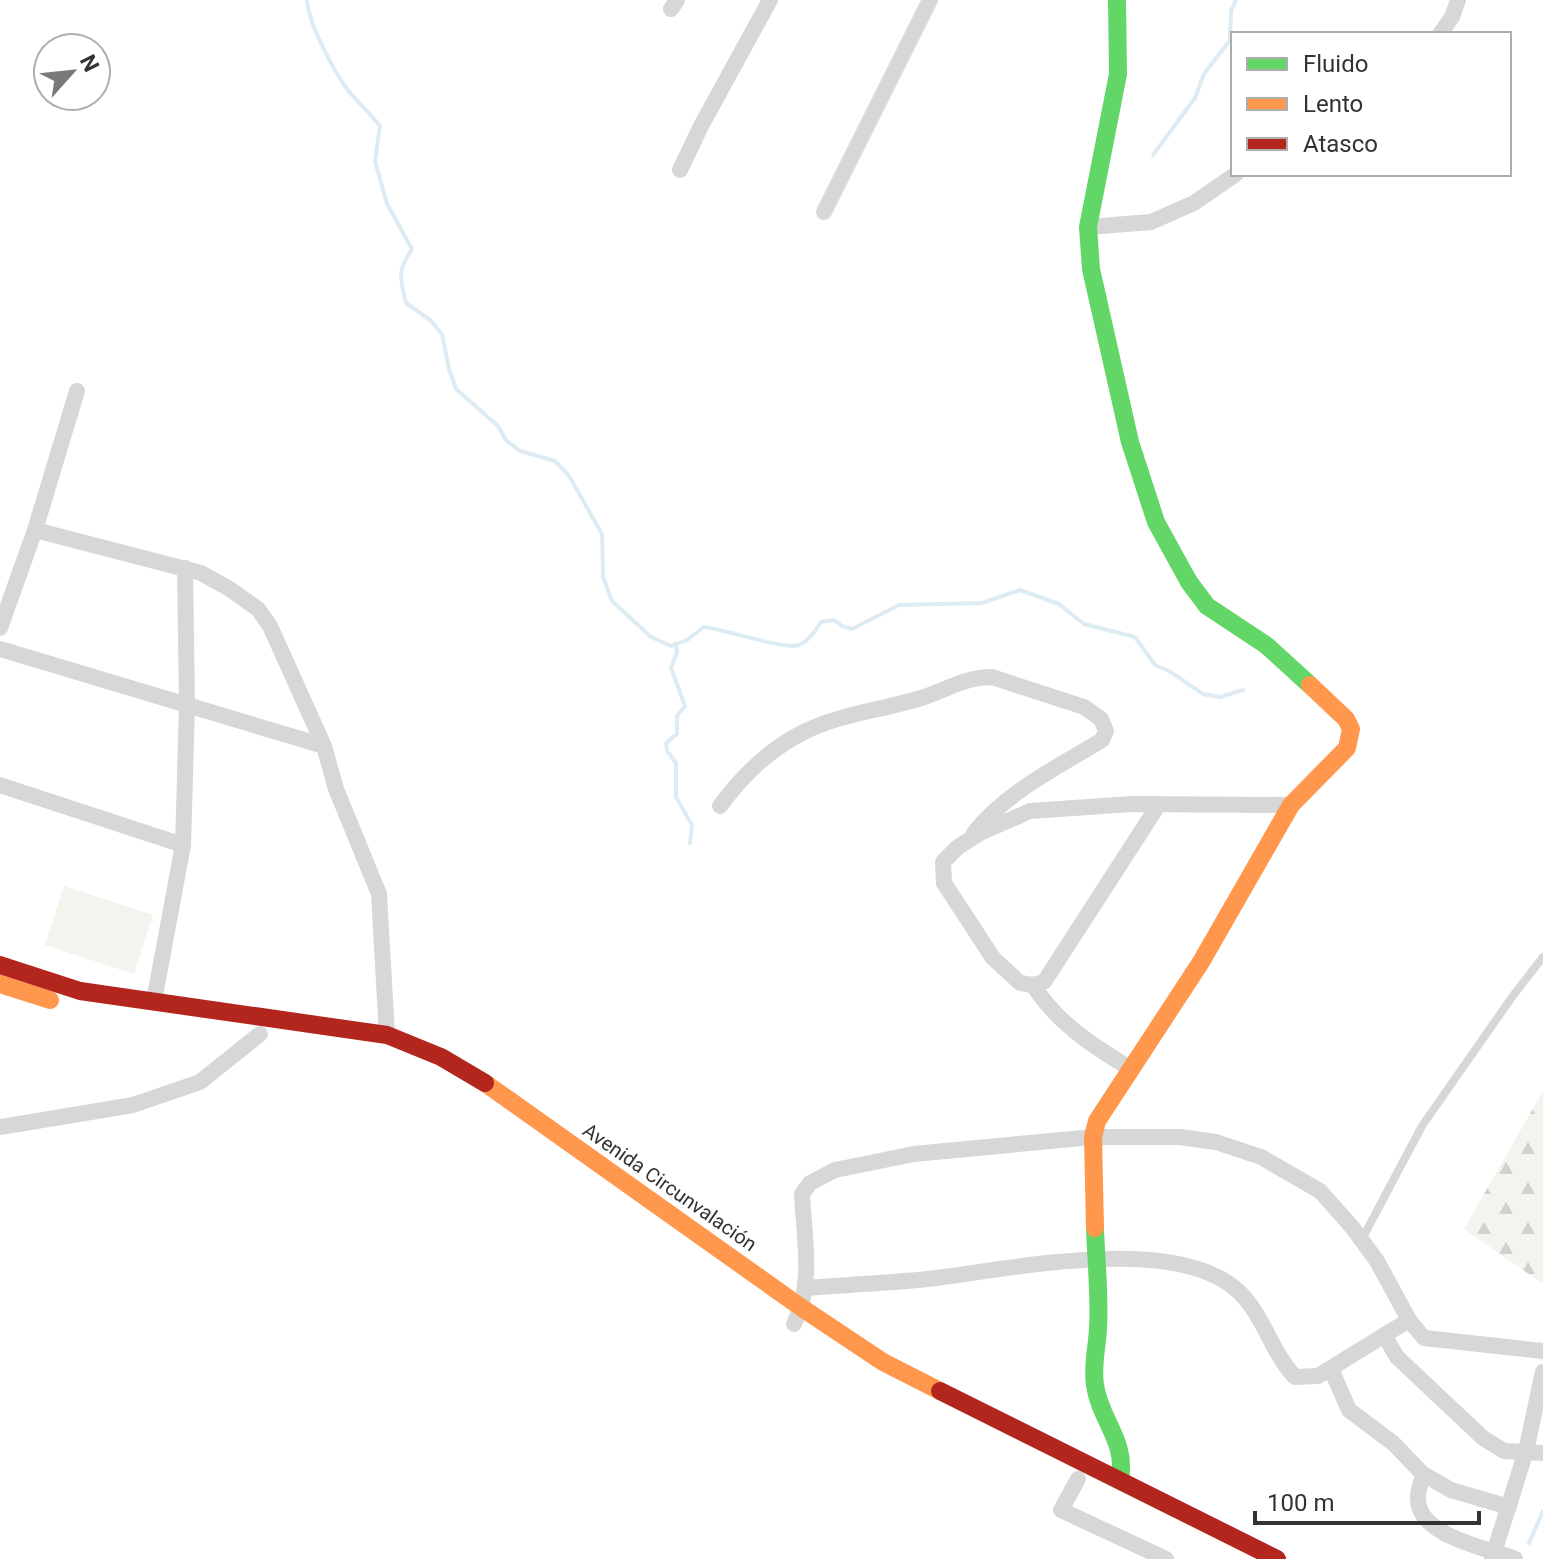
<svg xmlns="http://www.w3.org/2000/svg" width="1543" height="1559" font-family="Roboto,sans-serif">
  <defs>
    <pattern id="forest-firs" width="22" height="20" patternUnits="userSpaceOnUse" patternTransform="scale(2)"><rect width="22" height="20" fill="#f1f5ed"/><path d="M5 1l3.5 6h-7zM16 11l3.5 6h-7z" fill="#cfd2cc"/></pattern>
  </defs>
  <rect width="100%" height="100%" fill="#fff"/>
  <path fill="#f1f5ed" d="M 64,886 L 153,915 L 134,974 L 45,945 Z"/>
  <path fill="url(#forest-firs)" d="M 1543,1091 L 1543,1284 L 1464,1229 Z"/>
  <g fill="none" stroke-linecap="round" stroke-linejoin="round">
    <g stroke="#ddebf3" stroke-width="4">
      <path d="M 307,0 C 309,25 334,72 350,93 C 360,104 371,114 380,126 L 375,161 L 387,204 L 412,249 C 397,271 400,278 406,303 L 430,320 L 442,334 L 449,369 L 456,389 L 498,426 L 506,440 L 520,451 L 555,461 L 569,476 L 602,534 L 603,577 L 612,601 L 651,637 L 671,646 L 687,640 L 704,627 C 724,629 784,650 799,645 C 809,641 816,630 821,622 L 834,620 L 842,626 L 852,629 L 899,605 L 982,603 L 1020,590 L 1059,604 L 1084,624 L 1135,637 L 1155,665 L 1169,671 L 1203,694 L 1220,697 L 1243,690"/>
      <path d="M 1153,155 L 1195,98 L 1204,74 L 1230,40 L 1231,11 L 1236,0"/>
      <path d="M 676,644 L 677,652 L 671,668 L 685,706 L 677,716 L 677,734 L 666,743 L 667,751 L 676,763 L 676,797 L 692,825 L 690,843"/>
      <path d="M 1529,1543 L 1543,1511"/>
    </g>
    <path stroke="#d7d7d7" stroke-width="8" d="M 1362,1239 L 1422,1126 L 1512,997 L 1543,957"/>
    <g stroke="#d7d7d7" stroke-width="16">
      <path d="M 671,9 L 677,0"/>
      <path d="M 1440,34 L 1452,17 L 1458,0"/>
      <path d="M 680,170 L 701,126 L 770,0"/>
      <path d="M 824,212 L 930,0"/>
      <path d="M 1088,227 L 1151,222 L 1194,203 L 1236,174"/>
      <path d="M 35,530 L 201,573 L 228,588 L 258,609 L 270,626 L 324,746 L 336,789 L 379,894 L 387,1035"/>
      <path d="M 0,628 L 35,530 L 77,391"/>
      <path d="M 0,649 L 324,746"/>
      <path d="M 0,785 L 183,845"/>
      <path d="M 1159,804 L 1044,982 L 1033,985 L 1020,983 L 993,958 L 944,883 L 943,862 L 958,847 L 980,833 L 1030,811 L 1132,804 L 1291,805"/>
      <path d="M 720,806 C 741,777 770,749 802,733 C 838,714 883,710 921,698 C 946,690 965,677 992,677 L 1084,707 L 1101,719 L 1106,731 L 1102,740 C 1058,767 1006,792 974,833"/>
      <path d="M 1033,985 C 1057,1023 1093,1046 1131,1069"/>
      <path d="M 154,1001 L 183,845 L 187,705 L 185,568"/>
      <path d="M 0,1127 L 133,1105 L 200,1082 L 260,1034"/>
      <path d="M 805,1288 C 846,1285 887,1283 928,1279 C 1008,1270 1174,1232 1238,1291 C 1264,1315 1271,1352 1295,1377 L 1318,1376 L 1409,1320"/>
      <path d="M 794,1324 C 814,1286 804,1236 802,1194 L 810,1183 L 835,1170 L 914,1154 L 1093,1137 L 1180,1137 L 1216,1142 L 1261,1157 L 1320,1191 L 1352,1227 L 1377,1261 L 1409,1320 L 1424,1338 L 1543,1351"/>
      <path d="M 1384,1335 L 1397,1357 L 1483,1438 L 1504,1451 L 1543,1453"/>
      <path d="M 1331,1369 L 1349,1410 L 1393,1443 L 1423,1474 L 1451,1490 L 1509,1507"/>
      <path d="M 1423,1474 C 1422,1482 1417,1491 1418,1499 C 1418,1536 1488,1548 1515,1559"/>
      <path d="M 1078,1479 L 1061,1510 L 1166,1559"/>
      <path d="M 1492,1559 L 1526,1451 L 1543,1372"/>
    </g>
    <g stroke="#63d668" stroke-width="18">
      <path d="M 1117,0 L 1118,74 L 1088,227 L 1091,269 L 1130,442 L 1156,522 L 1189,582 L 1207,606 L 1266,645 L 1310,685"/>
      <path d="M 1095,1228 C 1096,1261 1100,1296 1098,1329 C 1097,1348 1092,1366 1095,1385 C 1100,1421 1127,1440 1120,1480"/>
    </g>
    <g stroke="#ff974d" stroke-width="18">
      <path d="M 0,984 L 50,1000"/>
      <path d="M 485,1083 L 802,1308 L 883,1362 L 940,1391"/>
      <path d="M 1095,1228 L 1093,1137 L 1097,1121 L 1201,962 L 1291,805 L 1347,748 L 1351,729 L 1346,719 L 1310,685"/>
    </g>
    <g stroke="#b3261e" stroke-width="18">
      <path d="M 0,965 L 80,991 L 387,1035 L 441,1057 L 485,1083"/>
      <path d="M 940,1391 L 1277,1559"/>
    </g>
  </g>
  <g text-anchor="middle" dominant-baseline="central" stroke-width="8" stroke-linejoin="round" paint-order="stroke">
    <g font-size="20" fill="#333" stroke="#fff">
      <text transform="translate(670 1187) rotate(35)">Avenida Circunvalación</text>
    </g>
  </g>
  <rect x="1231" y="32" width="280" height="144" fill="#ffffff" stroke="#adadad" stroke-width="2"/>
  <rect x="1247" y="58" width="40" height="12" fill="#63d668" stroke="#adadad" stroke-width="2"/>
  <text x="1303" y="72" font-size="24" fill="#333333">Fluido</text>
  <rect x="1247" y="98" width="40" height="12" fill="#ff974d" stroke="#adadad" stroke-width="2"/>
  <text x="1303" y="112" font-size="24" fill="#333333">Lento</text>
  <rect x="1247" y="138" width="40" height="12" fill="#b3261e" stroke="#adadad" stroke-width="2"/>
  <text x="1303" y="152" font-size="24" fill="#333333">Atasco</text>
  <g transform="translate(72 72) rotate(63)"><circle r="38" fill="#ffffff" stroke="#adadad" stroke-width="2"/>
  <path d="M0-6L14 30L0 20L-14 30Z" fill="#7a7a7a"/>
  <text y="-12" font-size="22" font-weight="bold" text-anchor="middle" fill="#333333">N</text>
  </g>
  <path d="M1255 1511v12h224v-12" fill="none" stroke="#333333" stroke-width="4"/>
  <text x="1267" y="1511" font-size="24" fill="#333333" stroke="#ffffff" stroke-width="6" paint-order="stroke">100 m</text>
</svg>
